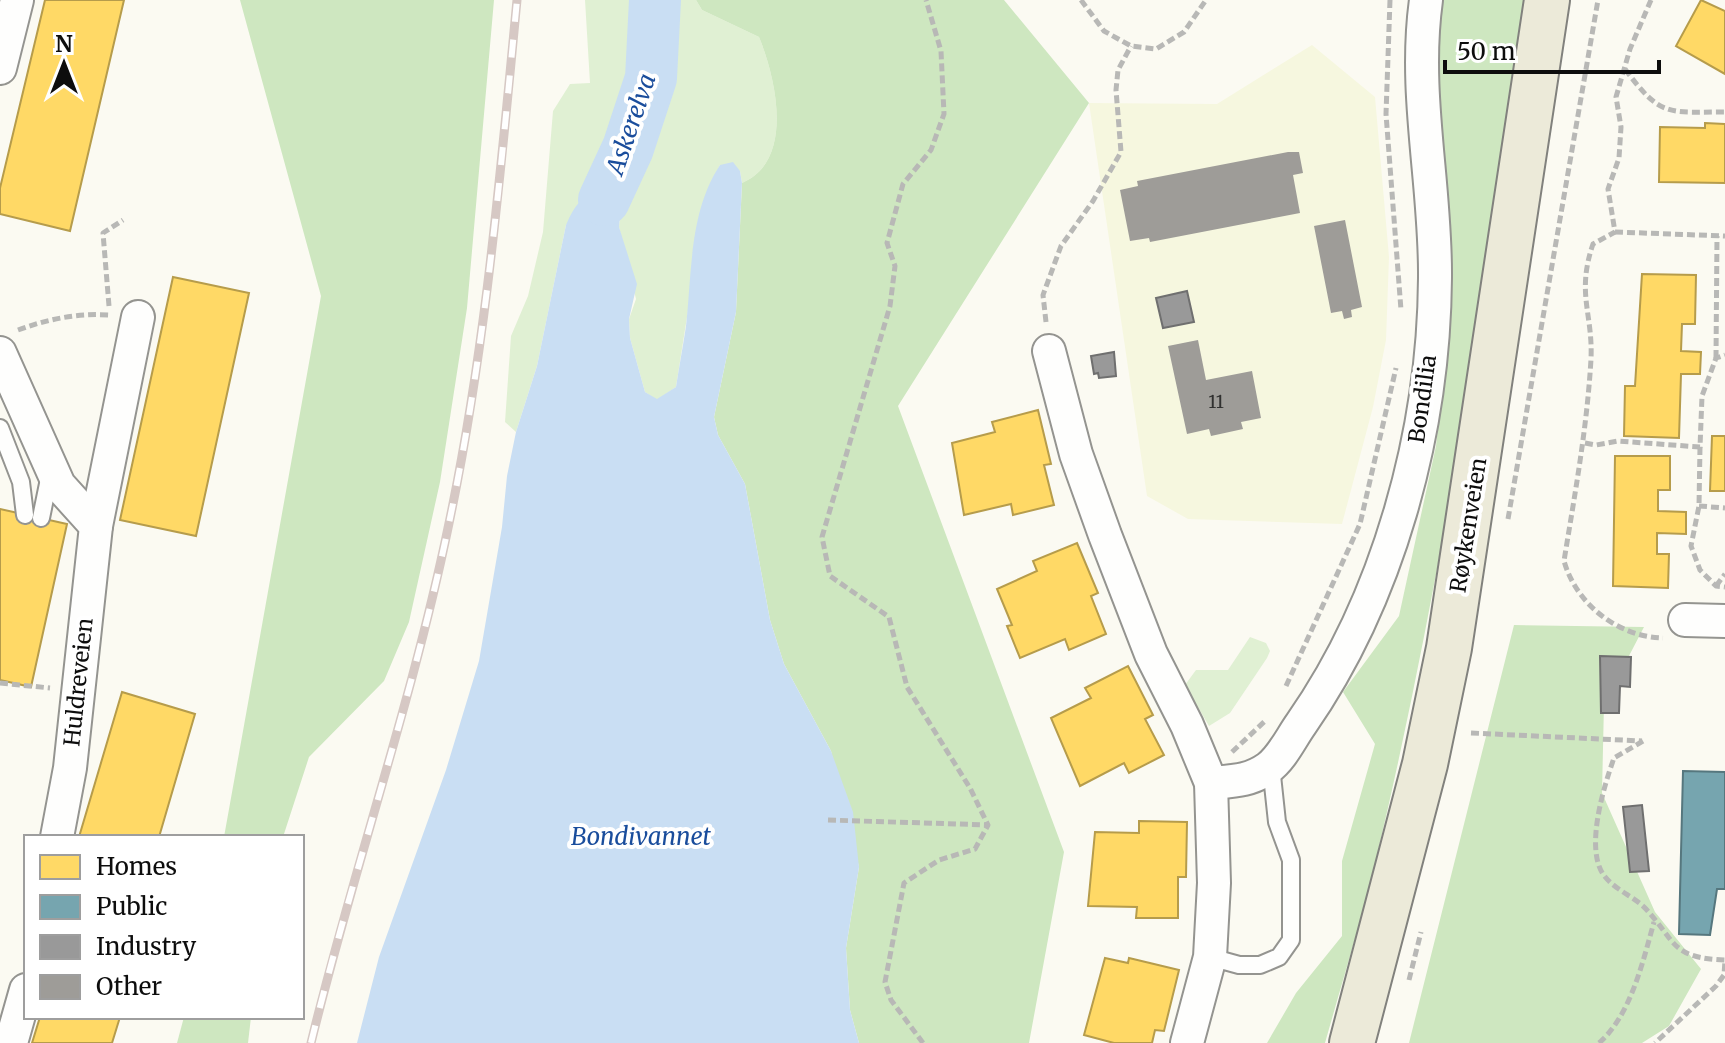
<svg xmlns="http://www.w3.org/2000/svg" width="1725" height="1043" font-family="Merriweather,serif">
  <rect width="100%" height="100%" fill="#fbfaf2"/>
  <path fill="#f6f7df" d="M 1312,45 L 1375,97 L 1389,257 L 1386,340 L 1373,407 L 1342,524 L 1188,519 L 1147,496 L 1089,103 L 1217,104 Z"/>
  <g fill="#e0f0d3">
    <path d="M 585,0 L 696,0 L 702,10 L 759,37 C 776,78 795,161 742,183 L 740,171 L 720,165 L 706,196 L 676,387 L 657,400 L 645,392 L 630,338 L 629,319 L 636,299 L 619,227 L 621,206 L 593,196 L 566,225 L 537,366 L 516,432 L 505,422 L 511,336 L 528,296 L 543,232 L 553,111 L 570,84 L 590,83 Z"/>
    <path d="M 1250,637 L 1266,643 L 1270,651 L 1267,658 L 1230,713 L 1209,726 L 1185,685 L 1196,670 L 1228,670 Z"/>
  </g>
  <g fill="#cee7c0">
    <path d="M 240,0 L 494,0 L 467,308 L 440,482 L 409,622 L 384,681 L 309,757 L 283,837 L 224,837 L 321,296 Z"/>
    <path d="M 696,0 L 1004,0 L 1089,103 L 898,406 L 1064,852 L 1029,1043 L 859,1043 L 850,1010 L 846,948 L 859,867 L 831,751 L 784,664 L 770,620 L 745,484 L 718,435 L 714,417 L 736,312 L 742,183 C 795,161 776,78 759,37 L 702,10 Z"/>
    <path d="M 1440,0 L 1530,0 C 1486,284 1444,571 1378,851 C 1363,915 1343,979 1325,1043 L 1267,1043 L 1296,993 L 1342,936 L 1342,861 L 1375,744 L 1343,692 L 1399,616 L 1436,446 L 1447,343 L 1451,232 L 1439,97 Z"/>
    <path d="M 1514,625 L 1644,627 L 1604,704 L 1602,793 L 1655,912 L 1701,969 L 1669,1026 L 1642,1043 L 1409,1043 Z"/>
    <path d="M 184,1017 L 251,1017 L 248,1043 L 177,1043 Z"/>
  </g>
  <path fill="#c9def3" d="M 733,162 L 740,171 L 742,183 L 736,312 L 714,417 L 718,435 L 745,484 L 770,620 L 784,664 L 831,751 L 853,812 L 859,867 L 846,948 L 850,1010 L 859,1043 L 357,1043 L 379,957 L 446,770 L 479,661 L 502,527 L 507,476 L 516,432 L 537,366 L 566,225 C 581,191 588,194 621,206 L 619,227 L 637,284 L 629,319 L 630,338 L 645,392 L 657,399 L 676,387 C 679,367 683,346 686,326 C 692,273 689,212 720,165 Z"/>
  <g fill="#ffd966" stroke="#b69c4b" stroke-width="2">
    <path d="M 45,0 L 124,0 L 70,231 L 0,214 L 0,188 Z"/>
    <path d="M 1701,0 L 1725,11 L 1725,74 L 1676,46 Z"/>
    <path d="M 1705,123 L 1725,124 L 1725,183 L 1659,182 L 1660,127 L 1705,128 Z"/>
    <path d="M 1642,274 L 1696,275 L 1695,324 L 1682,324 L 1681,351 L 1701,352 L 1700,374 L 1681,374 L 1679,438 L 1624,436 L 1625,386 L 1635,386 Z"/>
    <path d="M 173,277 L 249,293 L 196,536 L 120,520 Z"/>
    <path d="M 1038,410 L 1051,464 L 1044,465 L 1054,505 L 1013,515 L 1011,504 L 964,515 L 952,443 L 995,432 L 992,422 Z"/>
    <path d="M 1712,436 L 1725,436 L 1725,491 L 1710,491 Z"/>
    <path d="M 1615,456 L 1670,456 L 1670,490 L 1658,490 L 1658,511 L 1686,512 L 1686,534 L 1657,533 L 1657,554 L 1669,554 L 1668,588 L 1613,586 Z"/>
    <path d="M 0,509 L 67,524 L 31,687 L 0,680 Z"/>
    <path d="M 1077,543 L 1098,593 L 1091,596 L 1106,634 L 1069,650 L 1065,639 L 1020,658 L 1007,626 L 1012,625 L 997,589 L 1037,571 L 1033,561 Z"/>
    <path d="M 1128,666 L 1153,715 L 1145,719 L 1164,755 L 1129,773 L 1124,763 L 1080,786 L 1051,718 L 1091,698 L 1085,688 Z"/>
    <path d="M 122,692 L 195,714 L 159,837 L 79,837 Z"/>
    <path d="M 1139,821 L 1187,822 L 1186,877 L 1178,877 L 1178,918 L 1136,918 L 1137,907 L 1088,906 L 1095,832 L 1139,833 Z"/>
    <path d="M 1105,958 L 1128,963 L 1129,958 L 1179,970 L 1164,1031 L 1155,1030 L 1152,1043 L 1114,1043 L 1084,1035 Z"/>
    <path d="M 40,1017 L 120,1017 L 112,1043 L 32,1043 Z"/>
  </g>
  <path fill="#76a5af" stroke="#56777e" stroke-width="2" d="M 1683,771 L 1725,772 L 1725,889 L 1717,889 L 1710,935 L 1679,934 Z"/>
  <g fill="#999" stroke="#6f6f6f" stroke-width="2">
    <path d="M 1187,291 L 1194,322 L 1163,328 L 1156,298 Z"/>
    <path d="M 1114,352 L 1116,376 L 1099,378 L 1098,373 L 1094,374 L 1091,356 Z"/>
    <path d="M 1600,656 L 1631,657 L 1630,687 L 1620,686 L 1619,713 L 1601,713 Z"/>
    <path d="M 1642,805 L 1649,871 L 1630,872 L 1623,807 Z"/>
  </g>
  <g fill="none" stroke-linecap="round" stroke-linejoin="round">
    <path stroke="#c9def3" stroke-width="52" d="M 604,200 L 628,148 L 651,78 L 655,0"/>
  </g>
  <g fill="#9e9c98">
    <path d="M 1288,152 L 1299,152 L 1303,173 L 1293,175 L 1300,213 L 1150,242 L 1149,238 L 1130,241 L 1120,190 L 1138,186 L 1137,181 Z"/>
    <path d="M 1345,220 L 1362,307 L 1351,310 L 1352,317 L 1344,319 L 1342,311 L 1331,313 L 1314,226 Z"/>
    <path d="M 1198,340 L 1206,380 L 1252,371 L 1261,418 L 1241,422 L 1243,429 L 1211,436 L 1209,429 L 1187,434 L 1168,346 Z"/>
  </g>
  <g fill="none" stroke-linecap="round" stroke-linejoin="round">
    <g stroke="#949490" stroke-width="20">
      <g id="lane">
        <path d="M 0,428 L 21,482 L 25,515"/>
        <path d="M 41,518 L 50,474"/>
        <path d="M 1210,957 L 1239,965 L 1260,965 L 1279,957 L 1291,940 L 1291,860 L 1277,822 L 1271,766"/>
      </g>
    </g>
    <g stroke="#949490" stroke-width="36">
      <g id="street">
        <path d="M 0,68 L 17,0"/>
        <path d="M 1049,351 L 1076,454 L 1105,535 L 1151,654 L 1187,725 L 1211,783 L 1214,883 L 1210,957 L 1187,1043"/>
        <path d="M 0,353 L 59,485 L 96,526 L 70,768 L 57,837"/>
        <path d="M 96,526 L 138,317"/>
        <path d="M 1685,620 L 1725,621"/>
        <path d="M 1211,783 C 1233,781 1250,781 1268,768 C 1282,758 1291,738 1301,724 C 1389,598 1434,431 1435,278 C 1436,184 1413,94 1426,0"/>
        <path d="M 11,1043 L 26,990"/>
      </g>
    </g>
    <g stroke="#81817d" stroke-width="48">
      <path id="primary" d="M 1352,1043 L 1425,764 L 1449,648 L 1547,0"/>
    </g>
    <g stroke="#b8b8b6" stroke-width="5" stroke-dasharray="8 4" stroke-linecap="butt">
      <path d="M 1081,0 L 1104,31 L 1131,46 L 1156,49 L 1184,32 L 1206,0"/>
      <path d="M 1390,0 L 1386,114 L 1401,310"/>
      <path d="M 1651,0 L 1630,49 L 1616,97 L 1621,127 L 1619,158 L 1608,189 L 1615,232 L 1593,244 C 1576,294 1593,313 1591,359 C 1587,428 1575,493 1564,561 C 1576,604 1618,637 1663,638"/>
      <path d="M 1625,69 C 1661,118 1668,112 1725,112"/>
      <path d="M 1615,232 L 1725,236"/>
      <path d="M 109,306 L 103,233 L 123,220"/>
      <path d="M 1046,322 L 1043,295 L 1061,246 L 1093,201 L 1121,152 L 1116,90 L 1118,70 L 1131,46"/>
      <path d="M 18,330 C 48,319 77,313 110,315"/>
      <path d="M 1716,358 L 1717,236"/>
      <path d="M 1585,443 L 1596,445 L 1618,441 L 1700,447 L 1702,396 L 1716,358 L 1725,355"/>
      <path d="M 1700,447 L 1699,506 L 1691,546 L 1700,570 L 1716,586 L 1725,587"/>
      <path d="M 1699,506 L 1725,508"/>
      <path d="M 1508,519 L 1598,0"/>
      <path d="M 1716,586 L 1725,574"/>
      <path d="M 0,683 L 50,688"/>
      <path d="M 1286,686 L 1360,524 L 1396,368"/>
      <path d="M 1471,733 L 1642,741"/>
      <path d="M 1643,741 L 1614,758 C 1604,786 1585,847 1603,874 C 1614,890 1634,896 1646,909 C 1677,943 1671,958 1725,960 L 1724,975 L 1716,986 L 1655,1043"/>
      <path d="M 1232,752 L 1265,721"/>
      <path d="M 828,820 L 988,825"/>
      <path d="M 1409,980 L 1421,932"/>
      <path d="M 923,1043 L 891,1000 L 885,982 L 904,883 L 939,860 L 975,849 L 988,825 L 970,788 L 907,687 L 889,617 L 830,576 L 822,537 L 890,306 L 895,266 L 887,243 L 903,184 L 931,150 L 944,114 L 941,51 L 926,0"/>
      <path d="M 1599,1043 C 1631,1015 1643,961 1654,922"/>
    </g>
    <use href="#lane" stroke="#fefefd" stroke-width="16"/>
    <use href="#street" stroke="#fefefd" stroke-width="32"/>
    <use href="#primary" stroke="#ecead9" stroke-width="44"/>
    <g stroke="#d6c8c4" stroke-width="9">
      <path id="rail" d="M 311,1043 C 353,870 412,702 448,528 C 485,354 500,177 517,0"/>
    </g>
    <use href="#rail" stroke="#fff" stroke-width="6" stroke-dasharray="18" stroke-linecap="butt"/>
  </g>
  <g text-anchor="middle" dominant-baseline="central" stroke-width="8" stroke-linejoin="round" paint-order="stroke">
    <g font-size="18" fill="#313130">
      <text x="1216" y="401">11</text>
    </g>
    <g font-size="22" fill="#0d0d0d" stroke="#fff">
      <text transform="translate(1422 399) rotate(-82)">Bondilia</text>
      <text transform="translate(1468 525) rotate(-81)">Røykenveien</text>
      <text transform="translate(78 682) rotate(-84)">Huldreveien</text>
    </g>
    <g font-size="24" font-style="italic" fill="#1a4d9c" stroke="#fff">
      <text transform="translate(631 124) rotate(-71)">Askerelva</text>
      <text x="641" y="836">Bondivannet</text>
    </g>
  </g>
  <rect x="24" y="835" width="280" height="184" fill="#ffffff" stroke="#9e9e9e" stroke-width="2"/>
  <rect x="40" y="855" width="40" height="24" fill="#ffd966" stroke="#9e9e9e" stroke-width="2"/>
  <text x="96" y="875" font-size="24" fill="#0d0d0d">Homes</text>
  <rect x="40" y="895" width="40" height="24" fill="#76a5af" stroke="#9e9e9e" stroke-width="2"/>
  <text x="96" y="915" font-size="24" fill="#0d0d0d">Public</text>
  <rect x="40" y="935" width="40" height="24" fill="#999999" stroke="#9e9e9e" stroke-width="2"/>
  <text x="96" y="955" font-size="24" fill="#0d0d0d">Industry</text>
  <rect x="40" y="975" width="40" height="24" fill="#9e9c98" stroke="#9e9e9e" stroke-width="2"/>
  <text x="96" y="995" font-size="24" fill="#0d0d0d">Other</text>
  <g transform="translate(64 64)" stroke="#ffffff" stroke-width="6" paint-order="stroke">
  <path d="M0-6L14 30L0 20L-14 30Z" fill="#0d0d0d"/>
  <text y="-12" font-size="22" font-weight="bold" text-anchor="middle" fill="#0d0d0d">N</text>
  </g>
  <path d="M1445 60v12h214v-12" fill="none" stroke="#0d0d0d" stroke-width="4"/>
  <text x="1457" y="60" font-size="24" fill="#0d0d0d" stroke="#ffffff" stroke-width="6" paint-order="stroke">50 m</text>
</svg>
